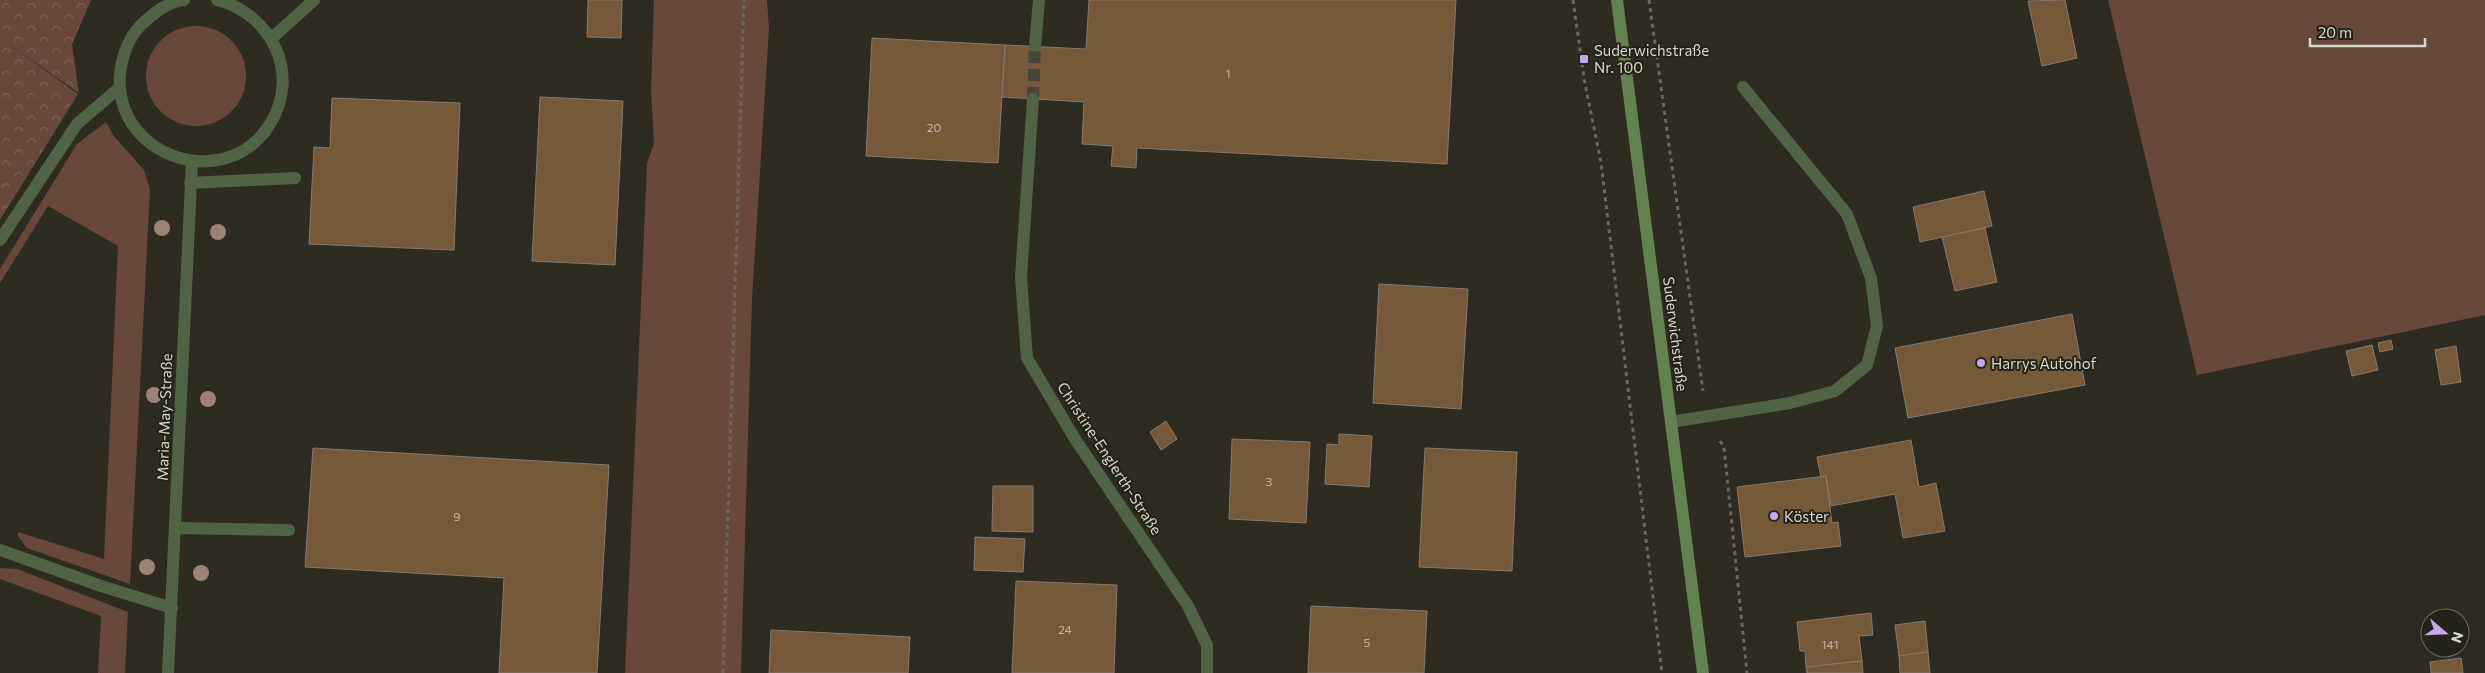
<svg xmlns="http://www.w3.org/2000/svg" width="2485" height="673" font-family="Commissioner,sans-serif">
  <defs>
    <pattern id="forest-crowns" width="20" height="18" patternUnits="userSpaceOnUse" patternTransform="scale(1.25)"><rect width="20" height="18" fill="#69483c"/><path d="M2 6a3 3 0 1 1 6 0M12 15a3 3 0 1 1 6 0" fill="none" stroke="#7e6257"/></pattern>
  </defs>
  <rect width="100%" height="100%" fill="#2e2c20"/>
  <g fill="#69483c">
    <path d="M 654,0 L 767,0 L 769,29 L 752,298 L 741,673 L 625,673 L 647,163 L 654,144 L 651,90 Z"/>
    <path d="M 2108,0 L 2485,0 L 2485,315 L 2197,375 Z"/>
    <circle cx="196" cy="76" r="50"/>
    <path d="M 106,122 L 113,135 L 144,170 L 150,189 L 130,584 L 27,548 L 18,536 L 18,532 L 104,559 L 118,246 L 48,206 L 0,283 L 0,269 L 77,144 Z"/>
    <path d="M 0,568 L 17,569 L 128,612 L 125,673 L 98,673 L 101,616 L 0,579 Z"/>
  </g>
  <path fill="url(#forest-crowns)" d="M 0,0 L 91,0 L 72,44 L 79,93 L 7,43 L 78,94 L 0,220 Z"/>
  <g fill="#755938" stroke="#857b6f">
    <path d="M 588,0 L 622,0 L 621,38 L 587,37 Z"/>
    <path d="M 1089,0 L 1456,0 L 1447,164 L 1137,148 L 1136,168 L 1111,166 L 1113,146 L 1082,144 L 1084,102 L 1002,97 L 1005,45 L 1086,49 Z"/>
    <path d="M 2065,0 L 2077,58 L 2042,66 L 2028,1 Z"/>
    <path d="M 872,38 L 1005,45 L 998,163 L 866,156 Z"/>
    <path d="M 540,97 L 623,101 L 615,265 L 532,261 Z"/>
    <path d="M 332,98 L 460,103 L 454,250 L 309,244 L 314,147 L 330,148 Z"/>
    <path d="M 1984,191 L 1992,226 L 1920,242 L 1913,207 Z"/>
    <path d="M 1985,228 L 1997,282 L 1955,291 L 1942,237 Z"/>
    <path d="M 1379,284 L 1468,289 L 1461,409 L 1373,403 Z"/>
    <path d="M 2072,314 L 2085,385 L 1908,418 L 1895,348 Z"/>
    <path d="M 2391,340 L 2393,349 L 2380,352 L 2378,343 Z"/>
    <path d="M 2372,345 L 2378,370 L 2352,376 L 2346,351 Z"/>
    <path d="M 2456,346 L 2461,382 L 2441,385 L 2435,350 Z"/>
    <path d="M 1166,421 L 1177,439 L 1161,450 L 1150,432 Z"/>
    <path d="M 1339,434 L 1372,436 L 1369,487 L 1325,484 L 1327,444 L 1339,445 Z"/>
    <path d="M 1232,439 L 1310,442 L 1306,523 L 1229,519 Z"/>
    <path d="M 1911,440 L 1919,487 L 1936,483 L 1945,531 L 1903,538 L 1895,494 L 1831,506 L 1826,476 L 1821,477 L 1817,457 Z"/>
    <path d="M 313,448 L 609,465 L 597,673 L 499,673 L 504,578 L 305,567 Z"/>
    <path d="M 1425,448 L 1517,452 L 1512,571 L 1419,567 Z"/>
    <path d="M 1826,476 L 1832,523 L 1838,522 L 1841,546 L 1745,557 L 1737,487 Z"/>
    <path d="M 993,486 L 1033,486 L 1033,532 L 992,531 Z"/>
    <path d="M 975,537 L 1025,539 L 1023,572 L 974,570 Z"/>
    <path d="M 1016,581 L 1117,585 L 1114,673 L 1012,673 Z"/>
    <path d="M 1311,606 L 1427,611 L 1424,673 L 1308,673 Z"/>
    <path d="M 1871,613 L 1873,635 L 1859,636 L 1862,661 L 1806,667 L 1805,651 L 1800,651 L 1797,622 Z"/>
    <path d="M 1925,621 L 1928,652 L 1899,656 L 1895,625 Z"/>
    <path d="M 771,630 L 910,637 L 908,673 L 769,673 Z"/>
    <path d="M 1928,652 L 1930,673 L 1900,673 L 1899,656 Z"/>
    <path d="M 2461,658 L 2463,673 L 2431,673 L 2430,662 Z"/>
    <path d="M 1862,661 L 1863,673 L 1807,673 L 1806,667 Z"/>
  </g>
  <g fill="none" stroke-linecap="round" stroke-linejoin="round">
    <path stroke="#47463a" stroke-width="12" stroke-dasharray="12 6" stroke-linecap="butt" d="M 1033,99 L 1035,46"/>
    <g stroke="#69685d" stroke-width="3" stroke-dasharray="4 4" stroke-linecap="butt">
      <path d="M 1573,0 L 1585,84 L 1601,162 L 1662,673"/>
      <path d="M 1649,0 L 1703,391"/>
      <path d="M 1720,441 L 1724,447 L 1747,673"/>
      <path d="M 723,673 L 744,0"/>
    </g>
    <g stroke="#506344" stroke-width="12">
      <path d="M 272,38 L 314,0"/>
      <path d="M 190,183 L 295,178"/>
      <path d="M 0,240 L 77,124 L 119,88"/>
      <path d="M 1671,422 L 1790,403 L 1835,391 L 1867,365 L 1877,326 L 1871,278 L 1847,214 L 1743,87"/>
      <path d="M 176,528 L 289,530"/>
      <path d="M 0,550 L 101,586 L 172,608"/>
    </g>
    <g stroke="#506344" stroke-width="12">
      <path d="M 184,0 C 167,2 152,14 140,26 C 128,39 122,57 120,74 C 113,157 226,195 270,124 C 301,74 272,14 217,0"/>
      <path d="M 1035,46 L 1039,0"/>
      <path d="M 1033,99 L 1021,277 L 1027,358 L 1075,439 L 1188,606 L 1207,645 L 1207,673"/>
      <path d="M 168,673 L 192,162"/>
    </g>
    <path stroke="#63824f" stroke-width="12" d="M 1617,0 L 1703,673"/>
  </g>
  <g fill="#9c8375">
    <circle cx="162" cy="228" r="8"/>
    <circle cx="218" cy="232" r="8"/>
    <circle cx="154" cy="395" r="8"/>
    <circle cx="208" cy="399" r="8"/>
    <circle cx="147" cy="567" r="8"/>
    <circle cx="201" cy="573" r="8"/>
  </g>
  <g fill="#c8a6ef" stroke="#242317" stroke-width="2">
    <rect x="1579" y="54" width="10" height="10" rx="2.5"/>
    <circle cx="1981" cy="363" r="5"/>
    <circle cx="1774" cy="516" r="5"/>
  </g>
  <g text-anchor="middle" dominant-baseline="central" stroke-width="4" stroke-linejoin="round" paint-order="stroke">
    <g font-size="12" fill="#beb7a9">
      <text x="1228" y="73">1</text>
      <text x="934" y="127">20</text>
      <text x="1269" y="481">3</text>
      <text x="457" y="516">9</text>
      <text x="1065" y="629">24</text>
      <text x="1367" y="642">5</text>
      <text x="1830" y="644">141</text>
    </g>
    <g font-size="15" fill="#d7d6cf" stroke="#242317" text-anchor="start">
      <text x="1594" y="50">Suderwichstraße<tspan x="1594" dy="17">Nr. 100</tspan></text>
      <text x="1991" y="363">Harrys Autohof</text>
      <text x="1784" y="516">Köster</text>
    </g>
    <g font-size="15" fill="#d7d6cf" stroke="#242317">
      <text transform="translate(1676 334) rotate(83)">Suderwichstraße</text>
      <text transform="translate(164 417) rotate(-88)">Maria-May-Straße</text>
      <text transform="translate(1110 458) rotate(57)">Christine-Englerth-Straße</text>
    </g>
  </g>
  <g transform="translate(2445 633) rotate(109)"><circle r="24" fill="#242317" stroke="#6c6b61"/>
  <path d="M0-4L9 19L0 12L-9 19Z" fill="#c8a6ef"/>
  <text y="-8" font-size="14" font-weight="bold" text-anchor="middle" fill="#d7d6cf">N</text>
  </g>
  <path d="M2310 38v8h115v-8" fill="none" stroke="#d7d6cf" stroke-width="2.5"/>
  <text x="2318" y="38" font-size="15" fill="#d7d6cf" stroke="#242317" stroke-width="4" paint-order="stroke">20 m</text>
</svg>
